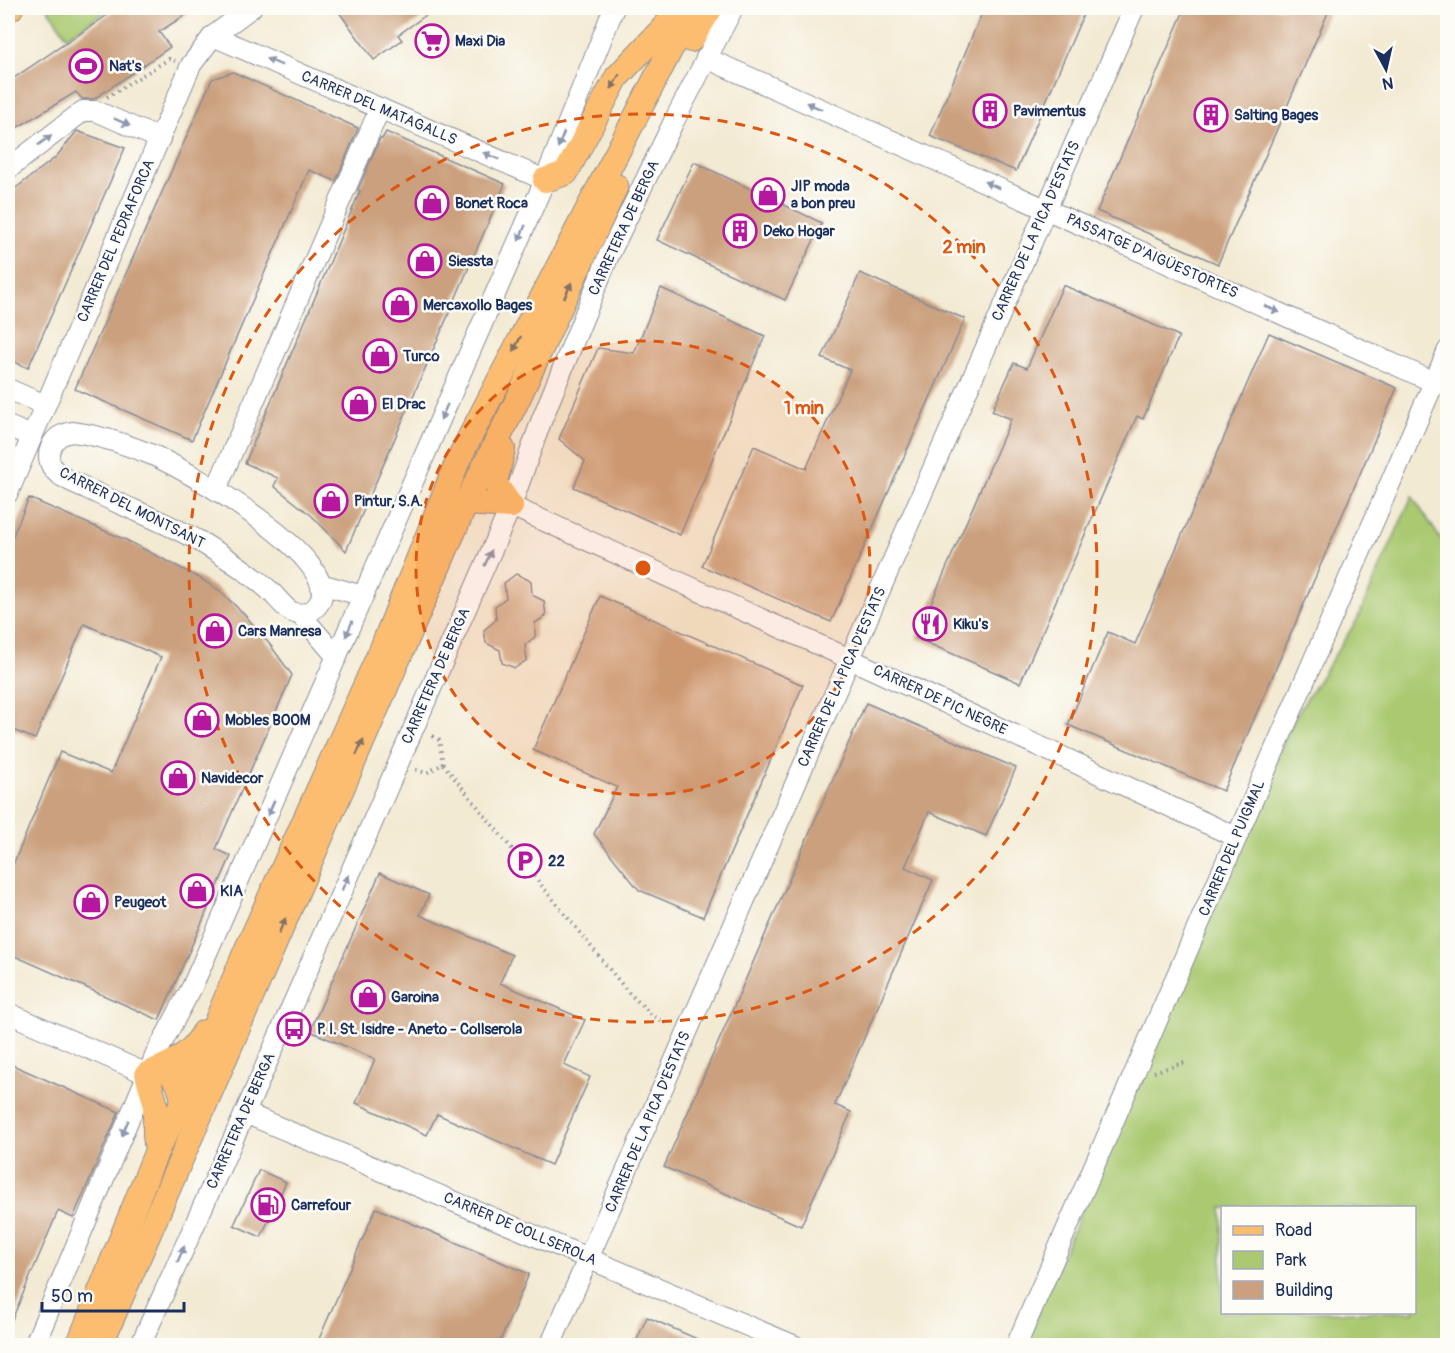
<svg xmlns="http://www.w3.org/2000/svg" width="1455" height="1353" font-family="Pangolin,sans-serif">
  <rect width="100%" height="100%" fill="#fdfcf7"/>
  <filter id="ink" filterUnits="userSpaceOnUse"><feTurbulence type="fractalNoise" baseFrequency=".0167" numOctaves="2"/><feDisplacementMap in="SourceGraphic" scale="12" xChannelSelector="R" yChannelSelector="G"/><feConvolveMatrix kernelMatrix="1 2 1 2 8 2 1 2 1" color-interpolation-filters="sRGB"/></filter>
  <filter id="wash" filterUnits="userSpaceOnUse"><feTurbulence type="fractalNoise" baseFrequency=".008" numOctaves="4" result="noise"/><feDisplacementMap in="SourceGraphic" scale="24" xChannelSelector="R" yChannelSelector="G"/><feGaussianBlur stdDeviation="1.35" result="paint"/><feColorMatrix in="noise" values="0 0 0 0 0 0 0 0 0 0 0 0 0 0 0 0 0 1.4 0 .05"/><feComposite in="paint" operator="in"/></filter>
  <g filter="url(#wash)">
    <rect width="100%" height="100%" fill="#f3ead3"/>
    <g fill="#aac971" stroke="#627c68" stroke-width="1.5" fill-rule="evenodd">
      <path d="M 47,8 L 111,8 L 67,37 Z"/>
      <path d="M 1412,496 L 1448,550 L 1447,1345 L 1023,1346 L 1295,717 L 1357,620 ZM 1222,1208 L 1414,1208 L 1414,1312 L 1222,1312 Z"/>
    </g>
    <g id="blocks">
      <g fill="#cba07e">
        <path d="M 118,8 L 196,8 L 159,32 L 170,47 L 94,99 L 82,99 L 76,92 L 15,129 L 8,116 L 8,82 Z"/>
        <path d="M 336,8 L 436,8 L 398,35 L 402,40 L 374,60 Z"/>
        <path d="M 984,8 L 1086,8 L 1016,171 L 930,136 Z"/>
        <path d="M 1185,8 L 1330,8 L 1218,264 L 1097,211 Z"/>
        <path d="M 233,72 L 358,128 L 336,181 L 309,170 L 192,440 L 75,389 L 212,79 Z"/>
        <path d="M 77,131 L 125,148 L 28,368 L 8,359 L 8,194 L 56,157 Z"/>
        <path d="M 386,132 L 505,184 L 346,551 L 312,516 L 274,486 L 278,478 L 245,463 L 360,191 L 358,190 L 380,138 L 382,139 Z"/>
        <path d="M 694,162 L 822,223 L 785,300 L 657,240 Z"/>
        <path d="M 860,273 L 965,319 L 831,622 L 702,566 L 754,446 L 806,469 L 850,370 L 822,358 Z"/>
        <path d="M 1063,285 L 1179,336 L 1143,419 L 1137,416 L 1020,683 L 916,638 L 1011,419 L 992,411 L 1014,363 L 1027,368 Z"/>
        <path d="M 661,288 L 765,336 L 680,535 L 574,487 L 585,461 L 559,439 L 598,348 L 634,353 Z"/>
        <path d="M 1269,333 L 1397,388 L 1223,791 L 1068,725 L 1108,632 L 1135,644 Z"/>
        <path d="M 29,498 L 126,540 L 196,576 L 219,590 L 245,615 L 271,646 L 292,675 L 216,849 L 231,856 L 159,1020 L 8,953 L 8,877 L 60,752 L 111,773 L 161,657 L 84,624 L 35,739 L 8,728 L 8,547 Z"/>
        <path d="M 516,574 L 531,581 L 532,595 L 544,601 L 546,616 L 535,623 L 535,637 L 525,645 L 527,660 L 515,668 L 502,663 L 500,650 L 486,643 L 484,630 L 496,620 L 495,606 L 506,598 L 504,583 Z"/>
        <path d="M 600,596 L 803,685 L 703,917 L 639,890 L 594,834 L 617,787 L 533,750 Z"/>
        <path d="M 866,703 L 1016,768 L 986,836 L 929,812 L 905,867 L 933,880 L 835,1105 L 851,1112 L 801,1226 L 664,1167 Z"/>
        <path d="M 380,873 L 429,895 L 420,915 L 512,955 L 500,983 L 585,1020 L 564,1065 L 590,1077 L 551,1165 L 437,1114 L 427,1135 L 356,1103 L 375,1059 L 310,1031 Z"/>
        <path d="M 8,1063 L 119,1112 L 73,1218 L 58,1211 L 8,1329 Z"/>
        <path d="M 259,1170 L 286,1182 L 261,1237 L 234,1225 Z"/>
        <path d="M 376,1208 L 529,1274 L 498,1346 L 316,1346 Z"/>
        <path d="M 647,1317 L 713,1346 L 634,1346 Z"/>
      </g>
    </g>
  </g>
  <g filter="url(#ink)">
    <use href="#blocks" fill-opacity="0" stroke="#878c98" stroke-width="1.5"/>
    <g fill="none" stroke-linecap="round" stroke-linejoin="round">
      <g stroke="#878c98" stroke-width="22">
        <g id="minor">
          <path d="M 213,36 L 545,180"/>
          <path d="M 706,58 L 1434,382"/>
          <path d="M 8,169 L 83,111 L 96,111 L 160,139"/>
          <path d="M 8,389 L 45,405"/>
          <path d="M 8,426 L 31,436"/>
          <path d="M 72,432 C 99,435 125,444 150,454 C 182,467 353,563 317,606 C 312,612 300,616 292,612 C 284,608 277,597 269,590 C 248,571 224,556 199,541 C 164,521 124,507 88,489 C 78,484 64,480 56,472 C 49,465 47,455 51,447 C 55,437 62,434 72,432 Z"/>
          <path d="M 216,490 L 380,108"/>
          <path d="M 8,493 L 191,65 L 213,36 L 251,8"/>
          <path d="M 511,506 L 850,659 L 1236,837"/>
          <path d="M 321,584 L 363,596"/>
          <path d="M 300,614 L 337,657"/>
          <path d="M 8,1013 L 147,1074"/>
          <path d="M 245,1113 L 795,1346"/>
          <path d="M 34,1346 L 156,1054 L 192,987 L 545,180 L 614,8"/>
          <path d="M 140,1346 L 245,1113 L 511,506 L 542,419 L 609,255 L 674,121 L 733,8"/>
          <path d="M 550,1346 L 1134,8"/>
          <path d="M 1016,1346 L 1448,350"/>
        </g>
      </g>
      <g stroke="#878c98" stroke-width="26">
        <g id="major">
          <path d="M 8,10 L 11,8"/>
          <path d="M 691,40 L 711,8"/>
          <path d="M 545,180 L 566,173 L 617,77 L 668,23"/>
          <path d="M 503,449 L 495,483 L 511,506"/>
          <path d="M 454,507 L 466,503 L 511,506"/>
          <path d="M 165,1067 L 178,1083 L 186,1108"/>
          <path d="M 157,1150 L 155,1136 L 155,1102 L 147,1074 C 173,1063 190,1056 204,1032"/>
          <path d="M 78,1346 L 157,1150 L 184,1099 L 245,953 L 382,648 L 460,456 L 692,8"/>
          <path d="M 100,1346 L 466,503 L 517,401 L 616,186"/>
        </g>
      </g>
      <g stroke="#878c98" stroke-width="4" stroke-dasharray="1.5 4.5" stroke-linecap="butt">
        <path d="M 107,97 L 169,59 L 175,61"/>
        <path d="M 443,764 L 628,992 L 653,1016 L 670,1025"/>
        <path d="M 416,770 L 426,773 L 443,764 L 439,740 L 431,735"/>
        <path d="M 1154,1072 L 1186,1062"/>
      </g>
      <use href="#minor" stroke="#fff" stroke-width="20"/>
      <use href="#major" stroke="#fcbd6f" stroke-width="24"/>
    </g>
    <defs><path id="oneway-solid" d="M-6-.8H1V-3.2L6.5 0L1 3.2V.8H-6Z" transform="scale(1.5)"/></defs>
    <g fill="#8d97ae">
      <use href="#oneway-solid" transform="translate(274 62) rotate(-157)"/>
      <use href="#oneway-solid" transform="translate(814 106) rotate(-156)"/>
      <use href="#oneway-solid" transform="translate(122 122) rotate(24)"/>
      <use href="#oneway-solid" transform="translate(45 140) rotate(-37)"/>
      <use href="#oneway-solid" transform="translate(561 140) rotate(112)"/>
      <use href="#oneway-solid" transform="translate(491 156) rotate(-157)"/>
      <use href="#oneway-solid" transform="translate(992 185) rotate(-156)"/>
      <use href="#oneway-solid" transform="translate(522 233) rotate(114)"/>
      <use href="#oneway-solid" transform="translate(1272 309) rotate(24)"/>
      <use href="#oneway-solid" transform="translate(444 412) rotate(114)"/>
      <use href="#oneway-solid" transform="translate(488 558) rotate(-66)"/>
      <use href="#oneway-solid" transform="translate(349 629) rotate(113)"/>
      <use href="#oneway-solid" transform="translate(271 808) rotate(114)"/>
      <use href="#oneway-solid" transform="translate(345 883) rotate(-66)"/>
      <use href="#oneway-solid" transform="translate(125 1128) rotate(113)"/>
      <use href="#oneway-solid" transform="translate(181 1254) rotate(-66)"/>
    </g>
    <g fill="#806f66">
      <use href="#oneway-solid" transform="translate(615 82) rotate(121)"/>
      <use href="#oneway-solid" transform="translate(568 290) rotate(-65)"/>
      <use href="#oneway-solid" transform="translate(517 344) rotate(117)"/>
      <use href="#oneway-solid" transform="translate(360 747) rotate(-66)"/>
      <use href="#oneway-solid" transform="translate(282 926) rotate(-66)"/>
    </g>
  </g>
  <circle cx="643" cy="568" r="227" fill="#de5710" fill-opacity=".12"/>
  <g fill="none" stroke="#de5710" stroke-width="3" stroke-dasharray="10 8">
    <circle cx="643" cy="568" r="227"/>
    <circle cx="643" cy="568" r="454"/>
  </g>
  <defs>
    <g id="supermarket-ring" transform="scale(1.725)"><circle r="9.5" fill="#fdfcf7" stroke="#b5179e" stroke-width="1.5"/><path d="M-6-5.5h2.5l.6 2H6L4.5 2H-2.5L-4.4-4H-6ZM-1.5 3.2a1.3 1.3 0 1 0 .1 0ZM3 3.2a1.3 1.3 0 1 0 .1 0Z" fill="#b5179e"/></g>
    <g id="stadium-ring" transform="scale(1.725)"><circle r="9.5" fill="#fdfcf7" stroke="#b5179e" stroke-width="1.5"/><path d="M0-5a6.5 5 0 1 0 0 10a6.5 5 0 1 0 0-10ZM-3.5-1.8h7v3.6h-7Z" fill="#b5179e"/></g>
    <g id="building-ring" transform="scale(1.725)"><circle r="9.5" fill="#fdfcf7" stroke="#b5179e" stroke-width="1.5"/><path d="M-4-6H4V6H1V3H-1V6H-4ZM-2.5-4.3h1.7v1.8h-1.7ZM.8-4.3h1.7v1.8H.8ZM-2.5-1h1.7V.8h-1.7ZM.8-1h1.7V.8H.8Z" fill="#b5179e"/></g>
    <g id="shop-ring" transform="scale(1.725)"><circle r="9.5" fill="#fdfcf7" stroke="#b5179e" stroke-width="1.5"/><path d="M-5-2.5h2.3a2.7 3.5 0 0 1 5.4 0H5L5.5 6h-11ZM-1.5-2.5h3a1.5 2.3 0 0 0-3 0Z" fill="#b5179e"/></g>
    <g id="restaurant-ring" transform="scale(1.725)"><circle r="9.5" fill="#fdfcf7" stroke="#b5179e" stroke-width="1.5"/><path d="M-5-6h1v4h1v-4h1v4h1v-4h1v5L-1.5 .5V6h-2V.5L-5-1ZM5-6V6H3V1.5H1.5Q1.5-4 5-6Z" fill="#b5179e"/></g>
    <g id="parking-ring" transform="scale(1.725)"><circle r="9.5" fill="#fdfcf7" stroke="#b5179e" stroke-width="1.5"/><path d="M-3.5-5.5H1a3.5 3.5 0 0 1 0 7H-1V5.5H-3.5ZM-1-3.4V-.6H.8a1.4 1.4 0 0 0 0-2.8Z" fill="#b5179e"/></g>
    <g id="bus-ring" transform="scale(1.725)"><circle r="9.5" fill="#fdfcf7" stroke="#b5179e" stroke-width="1.5"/><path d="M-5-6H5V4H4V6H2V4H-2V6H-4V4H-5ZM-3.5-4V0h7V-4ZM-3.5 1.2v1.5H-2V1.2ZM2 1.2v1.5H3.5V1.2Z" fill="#b5179e"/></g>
    <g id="fuel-ring" transform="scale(1.725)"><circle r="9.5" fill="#fdfcf7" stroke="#b5179e" stroke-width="1.5"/><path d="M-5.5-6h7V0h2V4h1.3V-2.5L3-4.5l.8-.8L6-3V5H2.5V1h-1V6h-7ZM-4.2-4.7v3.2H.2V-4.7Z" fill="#b5179e"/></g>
  </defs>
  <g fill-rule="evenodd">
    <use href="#supermarket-ring" x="432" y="41"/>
    <use href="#stadium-ring" x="86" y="66"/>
    <use href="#building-ring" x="990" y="111"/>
    <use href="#building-ring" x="1211" y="115"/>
    <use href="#shop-ring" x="768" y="195"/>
    <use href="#shop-ring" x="432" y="203"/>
    <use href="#building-ring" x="740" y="231"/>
    <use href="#shop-ring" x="425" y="261"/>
    <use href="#shop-ring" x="400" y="305"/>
    <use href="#shop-ring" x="380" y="356"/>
    <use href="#shop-ring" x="359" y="404"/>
    <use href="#shop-ring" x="331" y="501"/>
    <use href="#restaurant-ring" x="930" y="624"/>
    <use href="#shop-ring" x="215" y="631"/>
    <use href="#shop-ring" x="202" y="720"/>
    <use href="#shop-ring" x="178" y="778"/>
    <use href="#parking-ring" x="525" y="861"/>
    <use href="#shop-ring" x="197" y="891"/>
    <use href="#shop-ring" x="91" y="902"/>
    <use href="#shop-ring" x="368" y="997"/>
    <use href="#bus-ring" x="294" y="1029"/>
    <use href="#fuel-ring" x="268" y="1205"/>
  </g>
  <g text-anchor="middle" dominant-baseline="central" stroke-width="5" stroke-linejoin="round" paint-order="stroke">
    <g font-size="15" font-weight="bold" fill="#1b2f5e" stroke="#fdfcf7" text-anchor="start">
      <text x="455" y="41">Maxi Dia</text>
      <text x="109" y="66">Nat's</text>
      <text x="1013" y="111">Pavimentus</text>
      <text x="1234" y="115">Salting Bages</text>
      <text x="791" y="186">JIP moda<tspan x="791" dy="17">a bon preu</tspan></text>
      <text x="455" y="203">Bonet Roca</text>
      <text x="763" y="231">Deko Hogar</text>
      <text x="448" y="261">Siessta</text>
      <text x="423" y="305">Mercaxollo Bages</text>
      <text x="403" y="356">Turco</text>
      <text x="382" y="404">El Drac</text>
      <text x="354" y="501">Pintur, S.A.</text>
      <text x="953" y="624">Kiku's</text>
      <text x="238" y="631">Cars Manresa</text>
      <text x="225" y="720">Mobles BOOM</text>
      <text x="201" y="778">Navidecor</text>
      <text x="548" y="861">22</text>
      <text x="220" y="891">KIA</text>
      <text x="114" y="902">Peugeot</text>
      <text x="391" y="997">Garoina</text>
      <text x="317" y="1029">P. I. St. Isidre - Aneto - Collserola</text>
      <text x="291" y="1205">Carrefour</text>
    </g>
    <g font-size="15" fill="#1b2f5e" stroke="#fdfcf7">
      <text transform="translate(379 108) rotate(23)">CARRER DEL MATAGALLS</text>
      <text transform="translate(624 228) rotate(-65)">CARRETERA DE BERGA</text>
      <text transform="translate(1036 231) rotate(-66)">CARRER DE LA PICA D'ESTATS</text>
      <text transform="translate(116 241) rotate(-67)">CARRER DEL PEDRAFORCA</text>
      <text transform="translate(1152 256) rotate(24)">PASSATGE D'AIGÜESTORTES</text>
      <text transform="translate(132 508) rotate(27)">CARRER DEL MONTSANT</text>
      <text transform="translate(436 676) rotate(-66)">CARRETERA DE BERGA</text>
      <text transform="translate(842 677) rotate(-66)">CARRER DE LA PICA D'ESTATS</text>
      <text transform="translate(940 700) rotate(25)">CARRER DE PIC NEGRE</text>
      <text transform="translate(1232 848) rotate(-67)">CARRER DEL PUIGMAL</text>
      <text transform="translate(241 1121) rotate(-66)">CARRETERA DE BERGA</text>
      <text transform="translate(648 1122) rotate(-67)">CARRER DE LA PICA D'ESTATS</text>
      <text transform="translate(520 1229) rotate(23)">CARRER DE COLLSEROLA</text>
    </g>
  </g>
  <circle cx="643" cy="568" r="9" fill="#de5710" stroke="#fdfcf7" stroke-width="3"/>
  <g font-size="18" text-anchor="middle" font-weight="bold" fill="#de5710" stroke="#fdfcf7" stroke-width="5" stroke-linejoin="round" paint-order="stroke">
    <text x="964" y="253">2 min</text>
    <text x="804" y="414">1 min</text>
  </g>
  <rect width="1455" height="1353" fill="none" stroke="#fdfcf7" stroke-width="30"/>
  <rect x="1221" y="1206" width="195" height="108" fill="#fdfcf7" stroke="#a3aaba" stroke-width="1.5"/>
  <rect x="1233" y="1226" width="30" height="9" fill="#fcbd6f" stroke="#a3aaba" stroke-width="1.5"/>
  <text x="1275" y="1236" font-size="18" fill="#1b2f5e">Road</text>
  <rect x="1233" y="1251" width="30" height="18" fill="#aac971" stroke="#a3aaba" stroke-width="1.5"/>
  <text x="1275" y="1266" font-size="18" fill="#1b2f5e">Park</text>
  <rect x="1233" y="1281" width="30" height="18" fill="#cba07e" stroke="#a3aaba" stroke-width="1.5"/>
  <text x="1275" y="1296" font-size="18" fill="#1b2f5e">Building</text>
  <g transform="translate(1386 69) rotate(172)" stroke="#fdfcf7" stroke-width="4.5" paint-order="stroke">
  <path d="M0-4.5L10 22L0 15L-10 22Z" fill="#1b2f5e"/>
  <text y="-9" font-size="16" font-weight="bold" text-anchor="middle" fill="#1b2f5e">N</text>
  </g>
  <path d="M42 1302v9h142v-9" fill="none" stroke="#1b2f5e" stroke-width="3"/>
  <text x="51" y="1302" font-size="18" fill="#1b2f5e" stroke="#fdfcf7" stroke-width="4.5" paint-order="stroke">50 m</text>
</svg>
